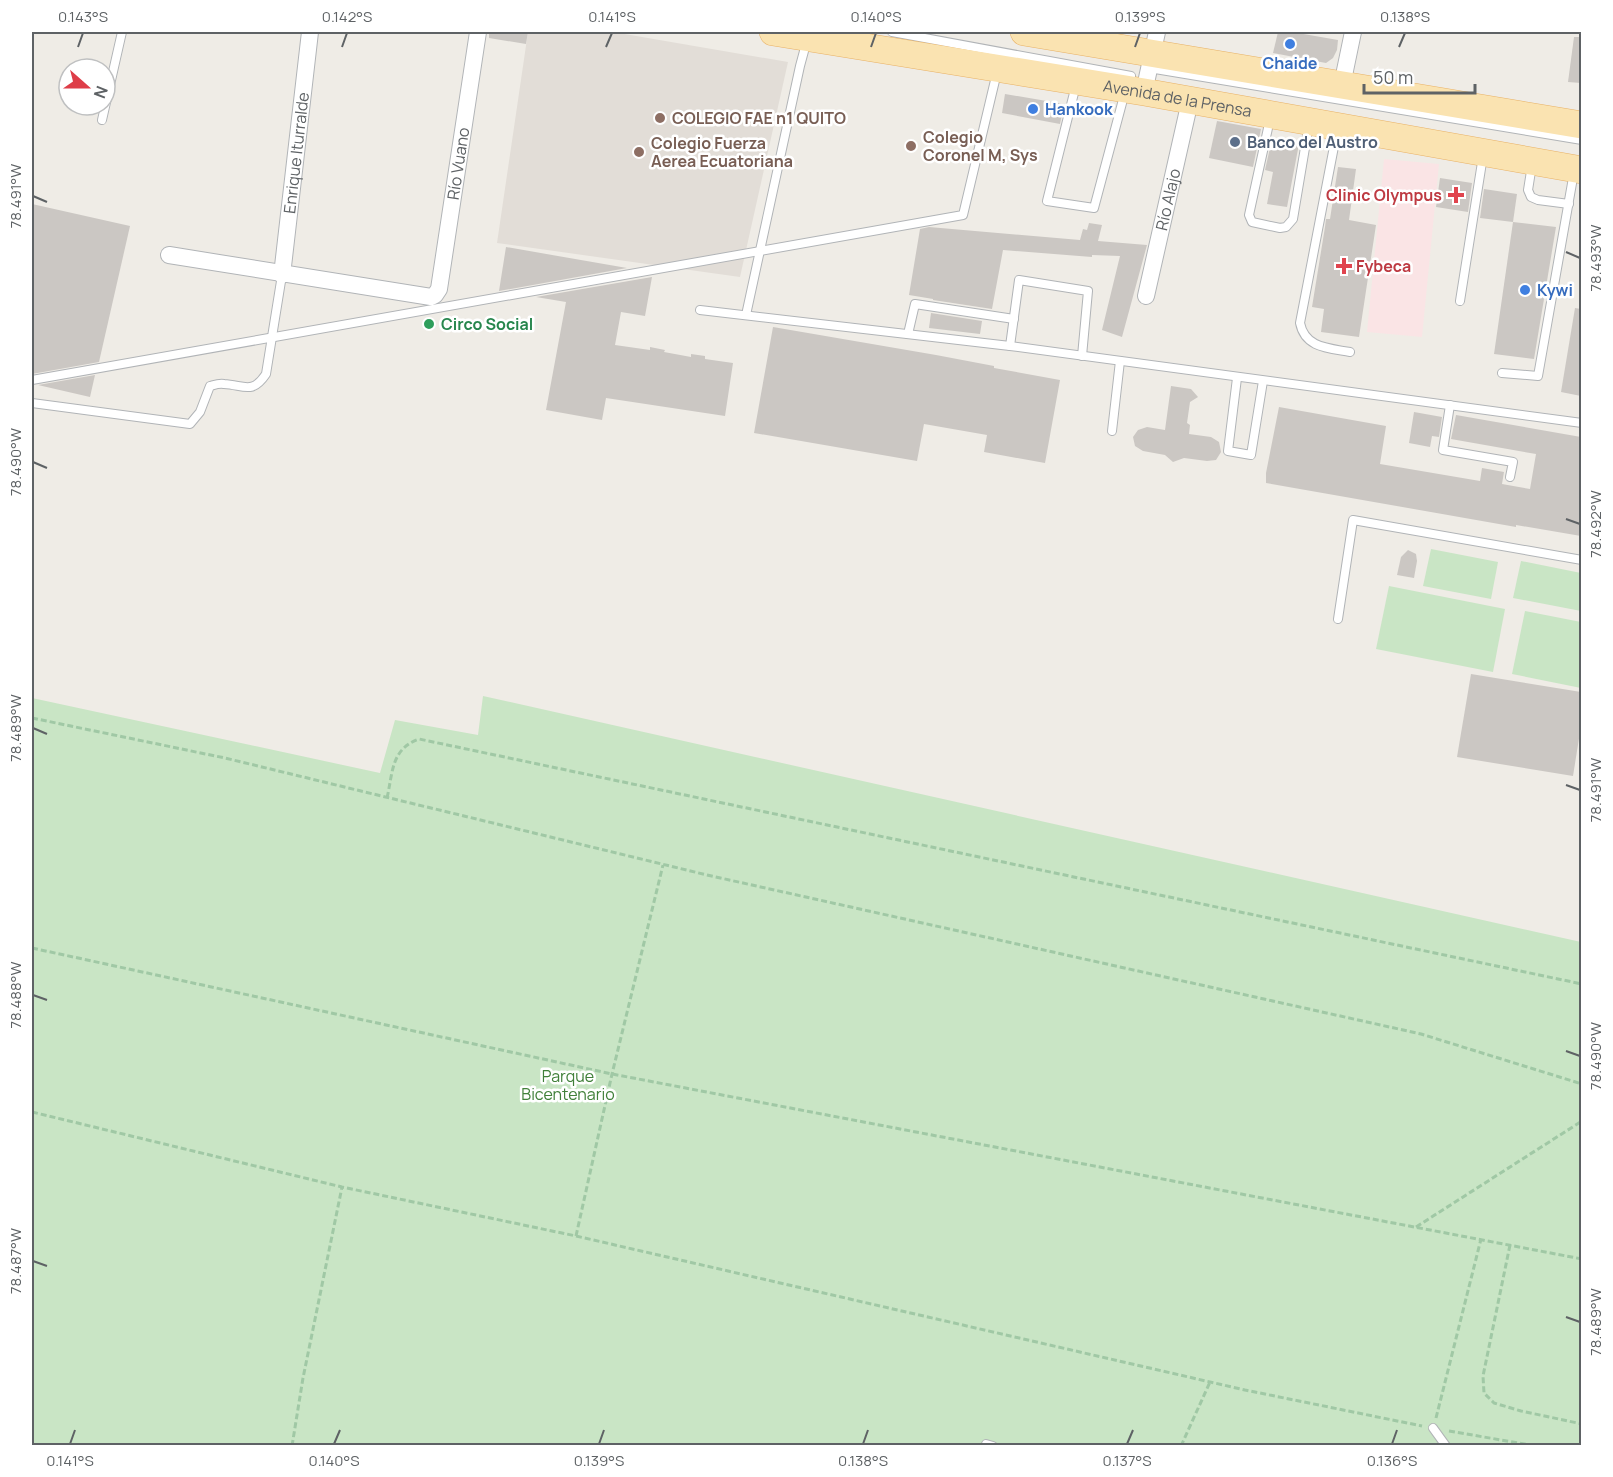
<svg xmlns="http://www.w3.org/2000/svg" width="1613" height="1477" font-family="Manrope,sans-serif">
  <rect width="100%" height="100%" fill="#efece6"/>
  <path fill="#e2ddd7" d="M 528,32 L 613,32 L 788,62 L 740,277 L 497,243 Z"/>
  <path fill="#fae4e5" d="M 1384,159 L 1439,164 L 1422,337 L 1367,332 Z"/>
  <g fill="#c9e5c5">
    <path d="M 1431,549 L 1498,562 L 1491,599 L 1423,586 Z"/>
    <path d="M 1521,561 L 1581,573 L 1581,611 L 1513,598 Z"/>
    <path d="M 1389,586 L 1505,609 L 1493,672 L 1376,649 Z"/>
    <path d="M 1525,611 L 1581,622 L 1581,688 L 1512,674 Z"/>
    <path d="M 483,696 L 1581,942 L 1581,1445 L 32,1446 L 32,698 L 380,773 L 395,720 L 478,735 Z"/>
  </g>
  <g fill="#cbc7c3">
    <path d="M 489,32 L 528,32 L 526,44 L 489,38 Z"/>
    <path d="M 1278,32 L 1292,32 L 1338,40 L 1337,50 L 1333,58 L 1326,63 L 1273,53 Z"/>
    <path d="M 1574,37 L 1581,37 L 1581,83 L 1568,82 Z"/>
    <path d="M 1005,94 L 1064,104 L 1060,124 L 1002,113 Z"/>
    <path d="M 1217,121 L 1261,129 L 1253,167 L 1209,158 Z"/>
    <path d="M 1272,139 L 1299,144 L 1287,207 L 1267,204 L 1273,172 L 1265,170 Z"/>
    <path d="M 1338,167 L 1356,169 L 1349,220 L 1376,225 L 1359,337 L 1321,332 L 1324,309 L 1312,307 L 1325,227 L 1326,219 L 1330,219 Z"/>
    <path d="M 1440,178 L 1472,183 L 1468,212 L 1436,207 Z"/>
    <path d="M 1484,189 L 1517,194 L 1513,222 L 1480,218 Z"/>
    <path d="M 32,204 L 130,226 L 99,362 L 32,374 Z"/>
    <path d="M 1513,222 L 1556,227 L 1534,359 L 1494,354 Z"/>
    <path d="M 1089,223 L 1102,225 L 1098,241 L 1147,245 L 1122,337 L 1102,330 L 1120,256 L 1092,255 L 1092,257 L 1003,250 L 992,309 L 933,300 L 933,299 L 909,295 L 920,229 L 929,227 L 1080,240 L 1083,229 L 1087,230 Z"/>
    <path d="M 506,247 L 627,268 L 499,291 Z"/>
    <path d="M 652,277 L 645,316 L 621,312 L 615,345 L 650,350 L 650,347 L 665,350 L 664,352 L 691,357 L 691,354 L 705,356 L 705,359 L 733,363 L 725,416 L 606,398 L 602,420 L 546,410 L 566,302 L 536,297 Z"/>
    <path d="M 1575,308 L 1581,309 L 1581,396 L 1561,392 Z"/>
    <path d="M 931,313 L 982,321 L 980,334 L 929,328 Z"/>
    <path d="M 773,327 L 936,355 L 994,366 L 994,368 L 1060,380 L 1045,463 L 984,452 L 987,435 L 924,424 L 917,461 L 754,433 Z"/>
    <path d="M 95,375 L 90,397 L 38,385 Z"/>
    <path d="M 1171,386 L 1191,389 L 1198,397 L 1190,402 L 1187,423 L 1190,425 L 1189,434 L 1211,437 L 1219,442 L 1221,452 L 1216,460 L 1207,461 L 1184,458 L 1173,462 L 1165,455 L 1143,451 L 1135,446 L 1133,437 L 1138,430 L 1147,427 L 1165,430 Z"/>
    <path d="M 1279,407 L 1386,426 L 1380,464 L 1480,481 L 1482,468 L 1504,472 L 1502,484 L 1530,489 L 1536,454 L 1451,439 L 1456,415 L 1581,437 L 1581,536 L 1516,525 L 1516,527 L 1266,483 L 1266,473 Z"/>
    <path d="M 1414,412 L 1442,417 L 1439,437 L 1432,436 L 1430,447 L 1409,443 Z"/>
    <path d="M 1408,550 L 1416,554 L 1417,561 L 1414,578 L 1397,575 L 1401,557 Z"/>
    <path d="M 1471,674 L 1581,692 L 1581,726 L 1573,776 L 1457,757 Z"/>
  </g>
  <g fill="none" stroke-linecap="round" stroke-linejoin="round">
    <g stroke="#b1b4b7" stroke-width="10">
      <g id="service">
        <path d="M 892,32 L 1131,76"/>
        <path d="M 1149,68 L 1582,140"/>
        <path d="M 1076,85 L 1047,201 L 1094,208 L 1125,92"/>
        <path d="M 1270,119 L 1249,215 L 1252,222 L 1280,228 L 1286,227 L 1293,219 L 1309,124"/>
        <path d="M 102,120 L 122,32"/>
        <path d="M 1337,131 L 1300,323 C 1305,348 1328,348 1350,352"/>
        <path d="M 1532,165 L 1528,190 L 1531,197 L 1538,200 L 1569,204"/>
        <path d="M 1460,301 L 1483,156"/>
        <path d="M 700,310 L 1010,346 L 1582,423"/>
        <path d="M 746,315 L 800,66 L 807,40"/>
        <path d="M 908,334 L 915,304 L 1014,319"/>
        <path d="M 1010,346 L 1019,280 L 1088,291 L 1082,356"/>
        <path d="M 1502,373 L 1538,376 L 1574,172"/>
        <path d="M 1237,378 L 1228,451 L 1251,455 L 1263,381"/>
        <path d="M 32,380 L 963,215 L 997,72"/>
        <path d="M 32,403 L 190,424 L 200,412 L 210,386 C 214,385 219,383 224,384 C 244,385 252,395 266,374 L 282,275"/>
        <path d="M 1450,405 L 1443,450 L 1513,462 L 1510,477"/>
        <path d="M 1112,431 L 1120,361"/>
        <path d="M 1338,619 L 1353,520 L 1582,560"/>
        <path d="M 1433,1428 L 1446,1446"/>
        <path d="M 986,1444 L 993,1446"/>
      </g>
    </g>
    <g stroke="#b1b4b7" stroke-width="18">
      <g id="minor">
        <path d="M 1342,85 L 1353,32"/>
        <path d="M 1144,92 L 1157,32"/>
        <path id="s1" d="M 169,255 L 431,297 L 435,295 L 439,289 L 478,32"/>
        <path id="s2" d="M 282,275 L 310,32"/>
        <path id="s3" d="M 1146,296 L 1190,101"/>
      </g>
    </g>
    <g stroke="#e8b166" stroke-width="28">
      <g id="primary">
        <path id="s4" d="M 773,32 L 1144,92 L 1582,170"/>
        <path d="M 1024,32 L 1582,125"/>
      </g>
    </g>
    <g stroke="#a0c8a5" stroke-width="3" stroke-dasharray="6 3" stroke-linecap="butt">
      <path d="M 32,718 L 225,758 L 707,875 L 1421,1034 L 1582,1084"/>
      <path d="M 387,798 C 393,772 391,749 419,739 L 1582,984"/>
      <path d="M 32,948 L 612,1074 L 1582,1259"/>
      <path d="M 32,1112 L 342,1187 L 576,1236 L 1245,1390 L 1422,1426"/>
      <path d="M 1416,1227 L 1582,1121"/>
      <path d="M 576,1236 L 612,1074 L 663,865"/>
      <path d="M 1510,1245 L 1483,1376 L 1484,1393 L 1494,1403 L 1521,1411 L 1582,1424"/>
      <path d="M 1436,1418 L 1481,1239"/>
      <path d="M 1449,1431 L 1536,1446"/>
      <path d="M 292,1446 L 303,1378 L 342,1187"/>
      <path d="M 1181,1446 L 1210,1382"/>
    </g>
    <use href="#service" stroke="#fff" stroke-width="8"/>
    <use href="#minor" stroke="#fff" stroke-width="16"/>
    <use href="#primary" stroke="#fae3b1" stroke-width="27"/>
  </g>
  <path fill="none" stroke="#5e6265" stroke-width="2" d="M 78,47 L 83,33M 342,47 L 347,33M 606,47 L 612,33M 871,47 L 876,33M 1135,47 L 1140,33M 1399,47 L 1405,33M 33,196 L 47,202M 1566,252 L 1580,258M 33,462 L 47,468M 1566,519 L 1580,524M 33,728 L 47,734M 1566,785 L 1580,790M 33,995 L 47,1000M 1566,1051 L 1580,1056M 33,1261 L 47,1266M 1566,1317 L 1580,1322M 70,1444 L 75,1430M 334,1444 L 340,1430M 599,1444 L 604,1430M 863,1444 L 868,1430M 1127,1444 L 1133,1430M 1392,1444 L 1397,1430"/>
  <g fill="#3f7fe0" stroke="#fff" stroke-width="2">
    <circle cx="1290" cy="44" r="6"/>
    <circle cx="1033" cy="109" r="6"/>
    <circle cx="1525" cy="290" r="6"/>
  </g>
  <g fill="#8d6e63" stroke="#fff" stroke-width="2">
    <circle cx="660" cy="118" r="6"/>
    <circle cx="911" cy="146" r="6"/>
    <circle cx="639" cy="152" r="6"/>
  </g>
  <circle fill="#5c6f8a" stroke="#fff" stroke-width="2" cx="1235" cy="142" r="6"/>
  <g fill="#e0444e" stroke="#fff" stroke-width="2">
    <path d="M1453 186h6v6h6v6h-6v6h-6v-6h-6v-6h6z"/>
    <path d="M1341 257h6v6h6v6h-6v6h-6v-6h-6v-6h6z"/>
  </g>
  <circle fill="#2e9e5b" stroke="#fff" stroke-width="2" cx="429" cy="324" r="6"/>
  <g text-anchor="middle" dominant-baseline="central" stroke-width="5" stroke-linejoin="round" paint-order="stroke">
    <g font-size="16" font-weight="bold" fill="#366cbe" stroke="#fff" text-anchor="start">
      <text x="1290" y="63" text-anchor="middle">Chaide</text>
      <text x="1045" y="109">Hankook</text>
      <text x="1537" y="290">Kywi</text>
    </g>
    <g font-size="16" fill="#5e6265" stroke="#fff">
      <text stroke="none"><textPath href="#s4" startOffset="410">Avenida de la Prensa</textPath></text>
      <text stroke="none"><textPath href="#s2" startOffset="123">Enrique Iturralde</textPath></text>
      <text stroke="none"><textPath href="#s1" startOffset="404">Río Vuano</textPath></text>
      <text stroke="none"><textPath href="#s3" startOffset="99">Río Alajo</textPath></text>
    </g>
    <g font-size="16" font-weight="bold" fill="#785e54" stroke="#fff" text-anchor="start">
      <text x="672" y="118">COLEGIO FAE n1 QUITO</text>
      <text x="923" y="137">Colegio<tspan x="923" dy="18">Coronel M, Sys</tspan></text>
      <text x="651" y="143">Colegio Fuerza<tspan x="651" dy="18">Aerea Ecuatoriana</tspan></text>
    </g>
    <g font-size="16" font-weight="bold" fill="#4e5e75" stroke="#fff" text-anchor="start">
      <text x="1247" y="142">Banco del Austro</text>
    </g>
    <g font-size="16" font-weight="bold" fill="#be3a42" stroke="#fff" text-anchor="end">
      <text x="1442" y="195">Clinic Olympus</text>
      <text x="1356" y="266" text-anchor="start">Fybeca</text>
    </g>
    <g font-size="16" font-weight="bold" fill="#27864d" stroke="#fff" text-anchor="start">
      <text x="441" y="324">Circo Social</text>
    </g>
    <g font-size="16" fill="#41803a" stroke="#fff">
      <text x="568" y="1076">Parque<tspan x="568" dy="18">Bicentenario</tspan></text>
    </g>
  </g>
  <rect width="1613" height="1477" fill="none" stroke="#ffffff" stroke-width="66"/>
  <g transform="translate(87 87) rotate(111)"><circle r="28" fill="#ffffff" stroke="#bfc0c1" stroke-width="1.5"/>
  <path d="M0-4.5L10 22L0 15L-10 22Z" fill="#de3d48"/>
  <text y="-9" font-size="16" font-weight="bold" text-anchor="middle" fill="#5e6265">N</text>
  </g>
  <path d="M1364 84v9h111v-9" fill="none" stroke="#5e6265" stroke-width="3"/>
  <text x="1373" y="84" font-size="18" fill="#5e6265" stroke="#ffffff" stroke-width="4.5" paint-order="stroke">50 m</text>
  <rect x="33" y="33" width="1547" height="1411" fill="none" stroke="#5e6265" stroke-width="2"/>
  <g font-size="15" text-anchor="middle" fill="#5e6265">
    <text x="83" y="22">0.143°S</text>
    <text x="347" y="22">0.142°S</text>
    <text x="612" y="22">0.141°S</text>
    <text x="876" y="22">0.140°S</text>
    <text x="1140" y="22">0.139°S</text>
    <text x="1405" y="22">0.138°S</text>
    <text transform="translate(16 196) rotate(-90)" y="5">78.491°W</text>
    <text transform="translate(1596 258) rotate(-90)" y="5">78.493°W</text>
    <text transform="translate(16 462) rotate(-90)" y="5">78.490°W</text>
    <text transform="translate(1596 524) rotate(-90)" y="5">78.492°W</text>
    <text transform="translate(16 728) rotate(-90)" y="5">78.489°W</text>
    <text transform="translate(1596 790) rotate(-90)" y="5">78.491°W</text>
    <text transform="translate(16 995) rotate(-90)" y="5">78.488°W</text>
    <text transform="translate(1596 1056) rotate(-90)" y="5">78.490°W</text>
    <text transform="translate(16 1261) rotate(-90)" y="5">78.487°W</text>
    <text transform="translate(1596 1322) rotate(-90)" y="5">78.489°W</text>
    <text x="70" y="1466">0.141°S</text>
    <text x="334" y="1466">0.140°S</text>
    <text x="599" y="1466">0.139°S</text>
    <text x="863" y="1466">0.138°S</text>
    <text x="1127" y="1466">0.137°S</text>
    <text x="1392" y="1466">0.136°S</text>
  </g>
</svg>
